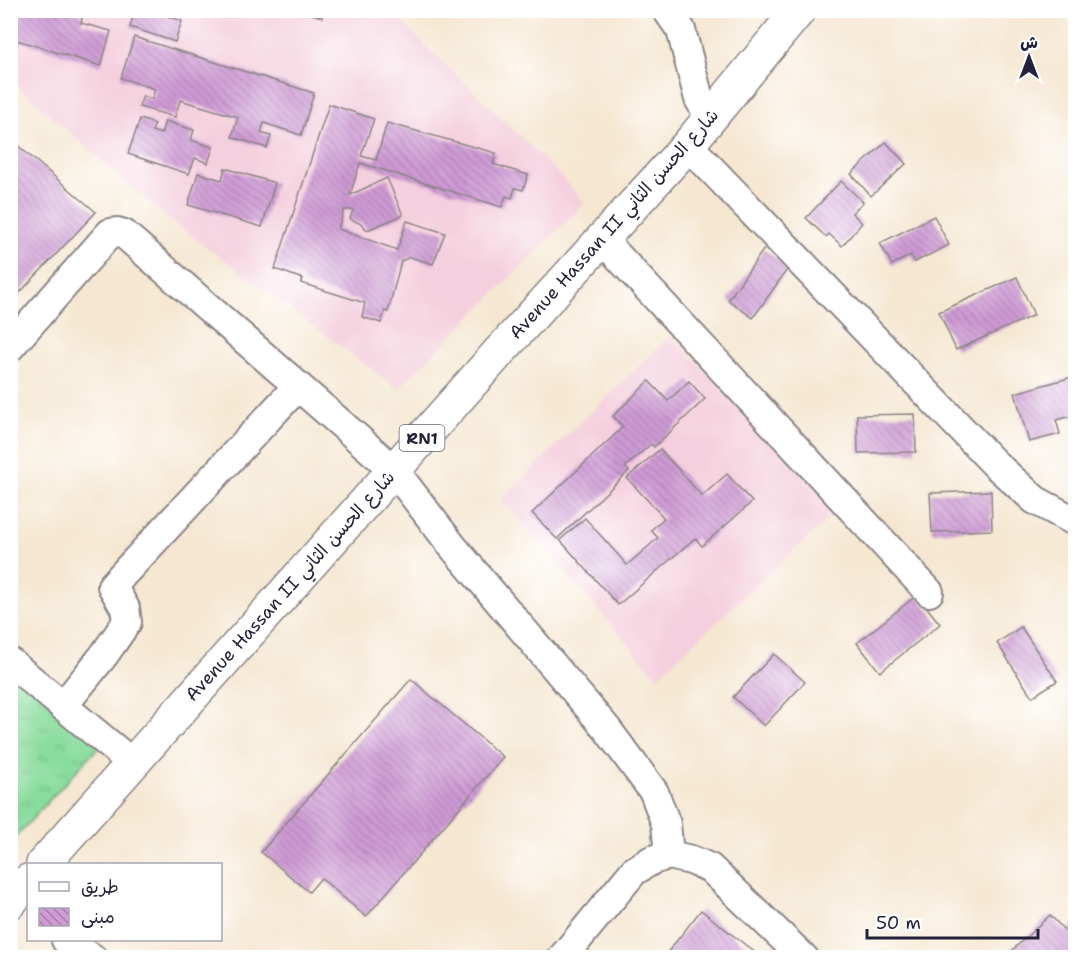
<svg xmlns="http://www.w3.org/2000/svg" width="1086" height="968" font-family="'Shantell Sans','Playpen Sans Arabic',sans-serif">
  <defs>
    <pattern id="grass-tufts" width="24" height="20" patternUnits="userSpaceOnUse" patternTransform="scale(1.5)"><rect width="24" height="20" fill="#89dc9d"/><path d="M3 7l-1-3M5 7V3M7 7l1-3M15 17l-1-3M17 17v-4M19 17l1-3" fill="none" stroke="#76bc88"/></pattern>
    <pattern id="building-back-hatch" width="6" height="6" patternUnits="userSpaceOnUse" patternTransform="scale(1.5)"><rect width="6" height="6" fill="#cf9bd5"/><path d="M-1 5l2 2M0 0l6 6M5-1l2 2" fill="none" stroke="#a87eae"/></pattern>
  </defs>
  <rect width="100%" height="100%" fill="#fff"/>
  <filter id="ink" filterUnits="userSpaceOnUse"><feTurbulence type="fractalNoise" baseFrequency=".0167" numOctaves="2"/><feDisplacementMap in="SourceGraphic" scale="12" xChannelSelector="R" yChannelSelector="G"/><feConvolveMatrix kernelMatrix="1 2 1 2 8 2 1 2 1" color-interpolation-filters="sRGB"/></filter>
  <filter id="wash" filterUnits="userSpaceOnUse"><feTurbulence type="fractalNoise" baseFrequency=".008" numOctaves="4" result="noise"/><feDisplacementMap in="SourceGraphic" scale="24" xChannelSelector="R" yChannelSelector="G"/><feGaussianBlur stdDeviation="1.35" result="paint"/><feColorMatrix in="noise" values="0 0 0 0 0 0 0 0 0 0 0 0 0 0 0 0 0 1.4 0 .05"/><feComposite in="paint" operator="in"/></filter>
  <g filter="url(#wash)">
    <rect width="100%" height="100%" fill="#f5e7d1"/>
    <g fill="#f4cfdd">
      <path d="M 11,11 L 390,11 L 553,168 L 585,203 L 398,389 L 169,219 L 11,81 Z"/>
      <path d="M 671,335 L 838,510 L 657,677 L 501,499 Z"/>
    </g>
    <path fill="url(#grass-tufts)" stroke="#567f6c" stroke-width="1.5" d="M 10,665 L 103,742 L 11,842 L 10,842 Z"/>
    <g id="blocks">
      <g fill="url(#building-back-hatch)">
        <path d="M 10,10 L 65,10 L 83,14 L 81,23 L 111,31 L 101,66 L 10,38 Z"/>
        <path d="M 135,10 L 149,10 L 182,21 L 175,42 L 130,27 Z"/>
        <path d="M 298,10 L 323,10 L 322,17 Z"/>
        <path d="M 134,37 L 314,93 L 301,135 L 264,123 L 261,133 L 271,136 L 267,148 L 232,137 L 238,117 L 180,100 L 175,117 L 139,107 L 143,96 L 152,99 L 155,89 L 121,78 Z"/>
        <path d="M 329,104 L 374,119 L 361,156 L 376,160 L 387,123 L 496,153 L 493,164 L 528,175 L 523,190 L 515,188 L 512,198 L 506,196 L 502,207 L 360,163 L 350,195 L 387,178 L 403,215 L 367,230 L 362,224 L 350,219 L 353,210 L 344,210 L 338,229 L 397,250 L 407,221 L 445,233 L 433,264 L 410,257 L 401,261 L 388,312 L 385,311 L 381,323 L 362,317 L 365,303 L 301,283 L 303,279 L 275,269 Z"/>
        <path d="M 140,119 L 155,124 L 152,131 L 161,134 L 165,121 L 194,130 L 191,140 L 213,147 L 208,163 L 195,158 L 189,174 L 128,154 Z"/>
        <path d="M 10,139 L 96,212 L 10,303 Z"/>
        <path d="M 886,142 L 906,164 L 871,196 L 851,174 Z"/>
        <path d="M 225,168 L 275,183 L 262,227 L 188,205 L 198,173 L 222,180 Z"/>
        <path d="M 841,181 L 863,202 L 852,213 L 862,223 L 842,246 L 829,234 L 826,237 L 806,218 Z"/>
        <path d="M 934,216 L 949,245 L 915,262 L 911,255 L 892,265 L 880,243 Z"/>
        <path d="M 764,249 L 789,267 L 753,318 L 728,300 Z"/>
        <path d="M 1017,277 L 1034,315 L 956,350 L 939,312 Z"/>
        <path d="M 1076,376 L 1076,415 L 1056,420 L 1060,434 L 1029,442 L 1015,393 Z"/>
        <path d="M 649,381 L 668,401 L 689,381 L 705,399 L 654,447 L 651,444 L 625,467 L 629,471 L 557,539 L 532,513 L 623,427 L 613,416 Z"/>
        <path d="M 915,414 L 916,452 L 858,453 L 857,415 Z"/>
        <path d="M 660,449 L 702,496 L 727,474 L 752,502 L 702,546 L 695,538 L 618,605 L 560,540 L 585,518 L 627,565 L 658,538 L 651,530 L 664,518 L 627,478 Z"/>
        <path d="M 991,491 L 992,530 L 932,532 L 930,493 Z"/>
        <path d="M 917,595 L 940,624 L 880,672 L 857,643 Z"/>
        <path d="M 1021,627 L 1057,681 L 1032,697 L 997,643 Z"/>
        <path d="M 774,654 L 805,682 L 764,726 L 733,697 Z"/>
        <path d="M 411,679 L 503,757 L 366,917 L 321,878 L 309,892 L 261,852 Z"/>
        <path d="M 701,910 L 762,958 L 663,958 Z"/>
        <path d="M 1050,915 L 1066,932 L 1076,923 L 1076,958 L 1004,958 Z"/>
      </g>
    </g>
  </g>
  <g filter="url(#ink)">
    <use href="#blocks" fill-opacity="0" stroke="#8c8486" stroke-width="1.5"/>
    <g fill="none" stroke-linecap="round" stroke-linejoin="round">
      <g stroke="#8c8486" stroke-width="32">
        <g id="minor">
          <path d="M 667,10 L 681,30 L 699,99 L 705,109 L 713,116"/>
          <path d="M 688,145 L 995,464 L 1035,500 L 1076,522"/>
          <path d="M 602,239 L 929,592"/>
          <path d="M 10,347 L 110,233 L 117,232 L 124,234 L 394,470 L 453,547 L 607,729 L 654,792 L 666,824 L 669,855"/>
          <path d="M 10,662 L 132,763"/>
          <path d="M 63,706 L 104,655 L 127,622 L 125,608 L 112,586 L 298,386"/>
          <path d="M 66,940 L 92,958"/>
          <path d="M 562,958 L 634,871 L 652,860 L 669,855 L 691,860 L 710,868 L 804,958"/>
        </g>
      </g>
      <g stroke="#8c8486" stroke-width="36">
        <g id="major">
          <path d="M 43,864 L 500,351 L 688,145 L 799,10"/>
          <path d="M 10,902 L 28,881"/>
        </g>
      </g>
      <use href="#minor" stroke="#fff" stroke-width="28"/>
      <use href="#major" stroke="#fff" stroke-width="33"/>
    </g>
  </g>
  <g text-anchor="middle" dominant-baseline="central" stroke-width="4.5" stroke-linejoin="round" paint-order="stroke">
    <rect fill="#fff" stroke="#646476" stroke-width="1.5" x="399.5" y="425" width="45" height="26" rx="4.5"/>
    <g font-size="16" font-weight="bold" fill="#22223b">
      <text x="422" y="438">RN1</text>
    </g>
    <g font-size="18" fill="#22223b" stroke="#fff">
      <text transform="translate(614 224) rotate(-48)">Avenue Hassan II شارع الحسن الثاني</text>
      <text transform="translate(290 586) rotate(-48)">Avenue Hassan II شارع الحسن الثاني</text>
    </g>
  </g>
  <rect width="1086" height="968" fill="none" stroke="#fff" stroke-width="36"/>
  <rect x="27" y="863" width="195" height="78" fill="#ffffff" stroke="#a7a7b1" stroke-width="1.5"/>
  <rect x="39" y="882" width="30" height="9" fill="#ffffff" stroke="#a7a7b1" stroke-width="1.5"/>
  <text x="81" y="893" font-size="18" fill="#22223b">طريق</text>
  <rect x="39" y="908" width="30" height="18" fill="url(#building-back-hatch)" stroke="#a7a7b1" stroke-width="1.5"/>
  <text x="81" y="923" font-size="18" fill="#22223b">مبنى</text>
  <g transform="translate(1029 57)" stroke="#ffffff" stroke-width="4.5" paint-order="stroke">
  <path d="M0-4.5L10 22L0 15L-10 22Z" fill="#22223b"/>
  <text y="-9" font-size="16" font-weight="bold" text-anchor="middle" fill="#22223b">ش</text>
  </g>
  <path d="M867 929v9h171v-9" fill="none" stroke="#22223b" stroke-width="3"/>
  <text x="876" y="929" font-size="18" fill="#22223b" stroke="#ffffff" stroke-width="4.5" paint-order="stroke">50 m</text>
</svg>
